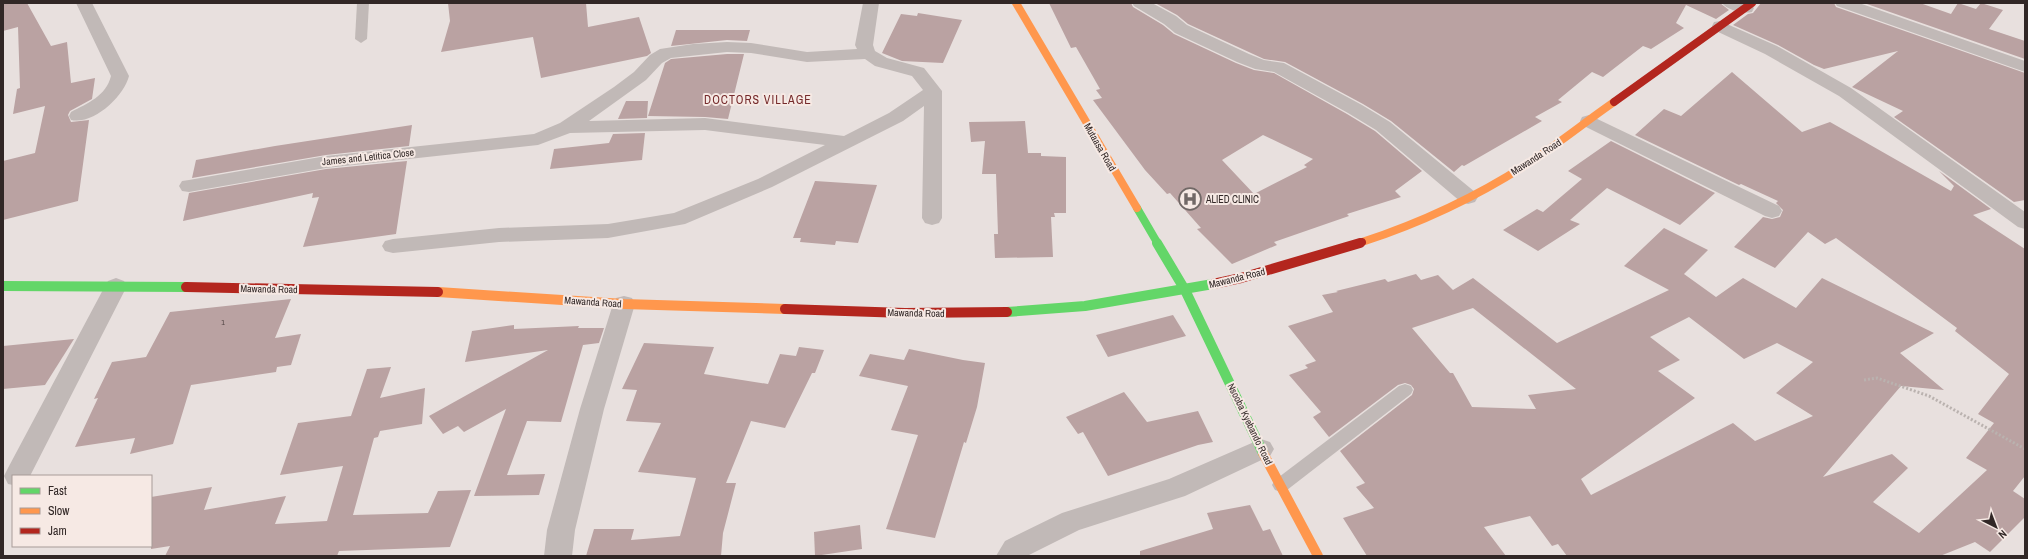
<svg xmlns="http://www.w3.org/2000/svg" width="2028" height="559" font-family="'Archivo Narrow',sans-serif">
  <rect width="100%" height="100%" fill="#e8e0de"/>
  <g fill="#baa2a2" fill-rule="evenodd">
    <path d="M 3,3 L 27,3 L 51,46 L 67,42 L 71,83 L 95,78 L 92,99 L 70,111 L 68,115 L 71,122 L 89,120 L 78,201 L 3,220 L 3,161 L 35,153 L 45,106 L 13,114 L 17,89 L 20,88 L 18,27 L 3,31 Z"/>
    <path d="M 448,3 L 586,3 L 588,27 L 639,17 L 651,53 L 647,56 L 541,78 L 533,37 L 441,52 L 450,21 Z"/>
    <path d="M 1049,3 L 1131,3 L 1133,7 L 1163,25 L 1174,34 L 1236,63 L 1254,70 L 1274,73 L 1347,114 L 1375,131 L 1422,171 L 1395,191 L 1401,197 L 1347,214 L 1349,216 L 1274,242 L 1277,245 L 1232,264 L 1197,229 L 1201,228 L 1170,193 L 1167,194 L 1145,170 L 1093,100 L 1102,98 L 1096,90 L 1100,89 L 1076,47 L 1071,48 ZM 1263,135 L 1313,159 L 1304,165 L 1307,167 L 1254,194 L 1222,160 Z"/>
    <path d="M 1155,3 L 1720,3 L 1729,10 L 1716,19 L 1686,5 L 1676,23 L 1684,28 L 1651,49 L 1643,46 L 1603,77 L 1592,72 L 1558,100 L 1562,102 L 1535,117 L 1542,121 L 1464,166 L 1462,165 L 1454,172 L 1391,121 L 1363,104 L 1285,62 L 1264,59 L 1188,24 L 1177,15 Z"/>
    <path d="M 1761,3 L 1834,3 L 1836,7 L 2025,73 L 2025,200 L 2014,202 L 1894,117 L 1903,111 L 1852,87 L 1898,51 L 1824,69 L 1814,65 L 1778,45 L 1733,25 L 1748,14 L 1753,13 Z"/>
    <path d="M 1864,3 L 1920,3 L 1951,14 L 1958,3 L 1976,9 L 1981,3 L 2003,10 L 1989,29 L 2025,41 L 2025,59 Z"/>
    <path d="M 918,13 L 962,20 L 943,63 L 902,61 L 882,53 L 901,14 L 917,16 Z"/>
    <path d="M 676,30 L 750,30 L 747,41 L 727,40 L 671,46 Z"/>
    <path d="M 727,54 L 744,54 L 728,119 L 705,117 L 648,116 L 665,63 L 671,59 Z"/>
    <path d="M 1732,72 L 1802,132 L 1830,122 L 1951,191 L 1954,186 L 1939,171 L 1991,209 L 1973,215 L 2025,249 L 2025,476 L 2013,491 L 2025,499 L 2025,517 L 1990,552 L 1975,542 L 1940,556 L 1567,556 L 1558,544 L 1552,546 L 1530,516 L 1484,527 L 1506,556 L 1367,556 L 1343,518 L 1374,508 L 1356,487 L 1365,483 L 1340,451 L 1412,395 L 1414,389 L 1411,385 L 1405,383 L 1398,385 L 1329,437 L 1313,417 L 1321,412 L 1289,375 L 1308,368 L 1305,365 L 1316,361 L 1288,326 L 1333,312 L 1322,295 L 1338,292 L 1336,291 L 1385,279 L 1388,282 L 1416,274 L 1421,280 L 1438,275 L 1453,290 L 1473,278 L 1557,343 L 1669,290 L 1624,266 L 1664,228 L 1708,250 L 1684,274 L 1716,297 L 1743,278 L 1796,308 L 1822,278 L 1934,333 L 1900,353 L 1944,390 L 1901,386 L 1823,477 L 1892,454 L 1908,468 L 1873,502 L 1919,533 L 1987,470 L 1966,458 L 1994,423 L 1978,414 L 2009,374 L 1955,331 L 1957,328 L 1836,238 L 1825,244 L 1808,232 L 1775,268 L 1734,247 L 1763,217 L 1772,219 L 1780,217 L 1783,210 L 1776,203 L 1778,201 L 1741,184 L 1739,185 L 1635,135 L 1664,109 L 1681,116 ZM 1473,308 L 1576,389 L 1528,395 L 1536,409 L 1472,407 L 1453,373 L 1450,373 L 1412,328 ZM 1689,317 L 1744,359 L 1777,343 L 1813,362 L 1776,393 L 1813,416 L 1755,441 L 1733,423 L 1591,495 L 1581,479 L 1695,398 L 1658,371 L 1680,360 L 1650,337 Z"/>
    <path d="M 626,101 L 648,101 L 647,118 L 618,119 Z"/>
    <path d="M 1025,121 L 1028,153 L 1041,153 L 1041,156 L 1066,157 L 1066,213 L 1054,213 L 1055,217 L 1051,217 L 1053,257 L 995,258 L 994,234 L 998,234 L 996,174 L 982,174 L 985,141 L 971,142 L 969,122 Z"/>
    <path d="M 412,125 L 409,146 L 326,155 L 192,178 L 196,160 L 275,146 Z"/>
    <path d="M 645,133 L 642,160 L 550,169 L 554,149 L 609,143 L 613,134 Z"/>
    <path d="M 1611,141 L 1715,193 L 1680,225 L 1607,188 L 1570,220 L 1580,224 L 1538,251 L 1503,230 L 1537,209 L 1543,212 L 1582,179 L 1568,171 Z"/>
    <path d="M 407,161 L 396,234 L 303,247 L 319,197 L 312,198 L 313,193 L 183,221 L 189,193 L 326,169 Z"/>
    <path d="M 815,181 L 877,185 L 858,243 L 836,241 L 835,245 L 800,242 L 801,238 L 793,238 Z"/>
    <path d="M 291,299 L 275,338 L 301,334 L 291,365 L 277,367 L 276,372 L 191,385 L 173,444 L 130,454 L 135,438 L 75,447 L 98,398 L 94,399 L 112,362 L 146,357 L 170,312 Z"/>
    <path d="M 1173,315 L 1186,336 L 1108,357 L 1096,335 Z"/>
    <path d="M 514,325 L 514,329 L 579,326 L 578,328 L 604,328 L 599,343 L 583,345 L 561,422 L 527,421 L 507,475 L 545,474 L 539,495 L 474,496 L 506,409 L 464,432 L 458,426 L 443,434 L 429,416 L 548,350 L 465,362 L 472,331 Z"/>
    <path d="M 74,339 L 45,385 L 3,389 L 3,346 Z"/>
    <path d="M 644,343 L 714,347 L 704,374 L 768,384 L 780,354 L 796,356 L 799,347 L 824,350 L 815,373 L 812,373 L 785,428 L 751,421 L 726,483 L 736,483 L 723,533 L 721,556 L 586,556 L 594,529 L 634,529 L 631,540 L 680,536 L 696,478 L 638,472 L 661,423 L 626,421 L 637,390 L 622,389 Z"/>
    <path d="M 909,349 L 963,360 L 985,363 L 977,407 L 966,443 L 964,442 L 935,538 L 886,529 L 918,435 L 891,430 L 908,386 L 859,376 L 870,354 L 904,360 Z"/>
    <path d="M 391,367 L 380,398 L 425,388 L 422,424 L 380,431 L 378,437 L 374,438 L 353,515 L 428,513 L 438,491 L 471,490 L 450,547 L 339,551 L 337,556 L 165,556 L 170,546 L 151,549 L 151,497 L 212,487 L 204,510 L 286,496 L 275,524 L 327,521 L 343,466 L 280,475 L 298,423 L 351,416 L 367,369 Z"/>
    <path d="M 1124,392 L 1147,422 L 1198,411 L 1213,442 L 1198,445 L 1108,476 L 1083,432 L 1078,434 L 1066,417 Z"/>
    <path d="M 1250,505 L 1263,531 L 1270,529 L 1283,556 L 1140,556 L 1140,551 L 1213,529 L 1207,513 Z"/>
    <path d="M 860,525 L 862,549 L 815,556 L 814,532 Z"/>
  </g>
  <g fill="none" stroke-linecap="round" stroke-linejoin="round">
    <path stroke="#bab2af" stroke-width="3" stroke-dasharray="2 2" stroke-linecap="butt" d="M 1864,380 L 1877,378 L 1929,396 L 2025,449"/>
    <g fill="#c1b9b7" fill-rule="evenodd">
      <path d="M 357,3 L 369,3 L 367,39 L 361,43 L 355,39 Z"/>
      <path d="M 1405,384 L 1411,386 L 1413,390 L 1411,394 L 1287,490 L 1281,492 L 1275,490 L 1272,485 L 1275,480 L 1399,386 Z"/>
    </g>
    <g fill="#c1b9b7" fill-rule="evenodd">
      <path d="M 76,3 L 92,3 L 129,76 C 124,96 94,125 71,120 L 69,116 L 71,112 C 88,103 106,96 111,76 Z"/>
      <path d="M 863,3 L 879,3 L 873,45 L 875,51 L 887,58 L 924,68 L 942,91 L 942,218 L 939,223 L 932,225 L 925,223 L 922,218 L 924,106 L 903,121 L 772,187 L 685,224 L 608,238 L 499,242 L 393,253 L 385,251 L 382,246 L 385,241 L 393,239 L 499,228 L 608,224 L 674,213 L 758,179 L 825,145 L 705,130 L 570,133 L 538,145 L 326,168 L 189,192 L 182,191 L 179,186 L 182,181 L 189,180 L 326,156 L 534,134 L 560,123 L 614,87 L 634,72 L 650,55 L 660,49 L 693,44 L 727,42 L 751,43 L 807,52 L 857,49 L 855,45 ZM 727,52 L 751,53 L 807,62 L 865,59 L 875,66 L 912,76 L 923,90 L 889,113 L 844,136 L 705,118 L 589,121 L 646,80 L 662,63 L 671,58 Z"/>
      <path d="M 1132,3 L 1152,3 L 1176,16 L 1187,25 L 1249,54 L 1264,60 L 1284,63 L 1362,105 L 1390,122 L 1475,192 L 1478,197 L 1475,202 L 1468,204 L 1461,202 L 1376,130 L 1348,113 L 1274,72 L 1255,69 L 1237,62 L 1175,33 L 1164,24 L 1134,6 Z"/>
      <path d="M 1722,3 C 1731,3 1748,0 1754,8 L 1752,12 C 1743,14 1727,10 1722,3 Z"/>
      <path d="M 1835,3 L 1859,3 L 2025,61 L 2025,72 L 1837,6 Z"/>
      <path d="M 1720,21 L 1777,46 L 1851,88 L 2025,212 L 2025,229 L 2018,227 L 1839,96 L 1765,54 L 1714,30 L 1712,26 L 1714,22 Z"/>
      <path d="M 1589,115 L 1779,206 L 1782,211 L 1779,216 L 1772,218 L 1765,216 L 1582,125 L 1580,121 L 1582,117 Z"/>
      <path d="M 116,278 L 124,281 L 127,286 L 30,476 L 13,476 L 13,485 L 8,484 L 4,476 L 8,468 L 105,286 L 108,281 Z"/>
      <path d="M 624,296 L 632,298 L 635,304 L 604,409 L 575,530 L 572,556 L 544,556 L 547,530 L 580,409 L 613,304 L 616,298 Z"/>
      <path d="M 1261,439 L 1270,442 L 1274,449 L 1270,456 L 1185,496 L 1079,530 L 1027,556 L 996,556 L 1005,541 L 1062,513 L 1169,479 Z"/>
    </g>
    <path stroke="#63d668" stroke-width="8" d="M 1137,208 L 1158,244"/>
    <g stroke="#63d668" stroke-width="10">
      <path d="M 1157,243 L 1185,290 L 1263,453"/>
      <path d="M 3,286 L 186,287"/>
      <path d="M 1007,312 L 1085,306 L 1213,284"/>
    </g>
    <g stroke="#ff974d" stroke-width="8">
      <path d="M 1016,3 L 1137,208"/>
      <path d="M 1362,242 C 1420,223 1476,197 1527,164 C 1557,145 1585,122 1614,102"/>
    </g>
    <g stroke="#ff974d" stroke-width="10">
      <path d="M 438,292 L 624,304 L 785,309"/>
      <path d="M 1263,453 L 1318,556"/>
    </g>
    <g stroke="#b3261e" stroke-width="8">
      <path d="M 1614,102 L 1752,3"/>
      <path d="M 1356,244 L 1362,242"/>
    </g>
    <g stroke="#b3261e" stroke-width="10">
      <path d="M 1213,284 L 1241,278 L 1360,243"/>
      <path d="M 186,287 L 438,292"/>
      <path d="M 785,309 L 905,313 L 1007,312"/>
    </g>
  </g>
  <defs>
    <g id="hospital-ring" transform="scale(1.15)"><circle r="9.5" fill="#f6e9e4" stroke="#716866" stroke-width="1.5"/><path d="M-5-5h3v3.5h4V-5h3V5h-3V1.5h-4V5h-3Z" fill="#716866"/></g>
  </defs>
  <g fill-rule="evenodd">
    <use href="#hospital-ring" x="1190" y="199"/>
  </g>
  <g text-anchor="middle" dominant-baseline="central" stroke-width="4" stroke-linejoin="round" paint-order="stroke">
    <g font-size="8" fill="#534645">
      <text x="223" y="322">1</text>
    </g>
    <g font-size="10" fill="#312726" stroke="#f6e9e4">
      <text transform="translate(1100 147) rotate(60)">Mutaasa Road</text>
      <text transform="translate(368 157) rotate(-6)">James and Letitica Close</text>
      <text transform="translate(1536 157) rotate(-33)">Mawanda Road</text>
      <text transform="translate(1237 278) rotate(-14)">Mawanda Road</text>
      <text transform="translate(269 289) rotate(1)">Mawanda Road</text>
      <text transform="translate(593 302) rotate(4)">Mawanda Road</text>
      <text transform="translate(916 313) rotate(1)">Mawanda Road</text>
      <text transform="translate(1250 424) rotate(64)">Nsooba Kyebando Road</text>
    </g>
    <g font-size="10" fill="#312726" stroke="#f6e9e4" text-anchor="start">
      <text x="1206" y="199">ALIED CLINIC</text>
    </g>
    <g font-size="12" letter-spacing="1" fill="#752a2b" stroke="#f6e9e4">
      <text x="758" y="100">DOCTORS VILLAGE</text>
    </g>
  </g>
  <rect width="2028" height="559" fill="none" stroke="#312726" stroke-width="8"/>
  <rect x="12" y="475" width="140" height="72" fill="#f6e9e4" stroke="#a79b98"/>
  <rect x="20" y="488" width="20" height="6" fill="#63d668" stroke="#a79b98"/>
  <text x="48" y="495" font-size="12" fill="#312726">Fast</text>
  <rect x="20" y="508" width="20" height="6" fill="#ff974d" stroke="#a79b98"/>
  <text x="48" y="515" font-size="12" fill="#312726">Slow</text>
  <rect x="20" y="528" width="20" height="6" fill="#b3261e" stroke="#a79b98"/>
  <text x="48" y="535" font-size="12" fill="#312726">Jam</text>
  <g transform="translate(1996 527) rotate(138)" stroke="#f6e9e4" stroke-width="3" paint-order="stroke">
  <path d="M0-3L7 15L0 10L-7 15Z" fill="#312726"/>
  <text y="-6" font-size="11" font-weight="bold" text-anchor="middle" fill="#312726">N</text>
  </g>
</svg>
